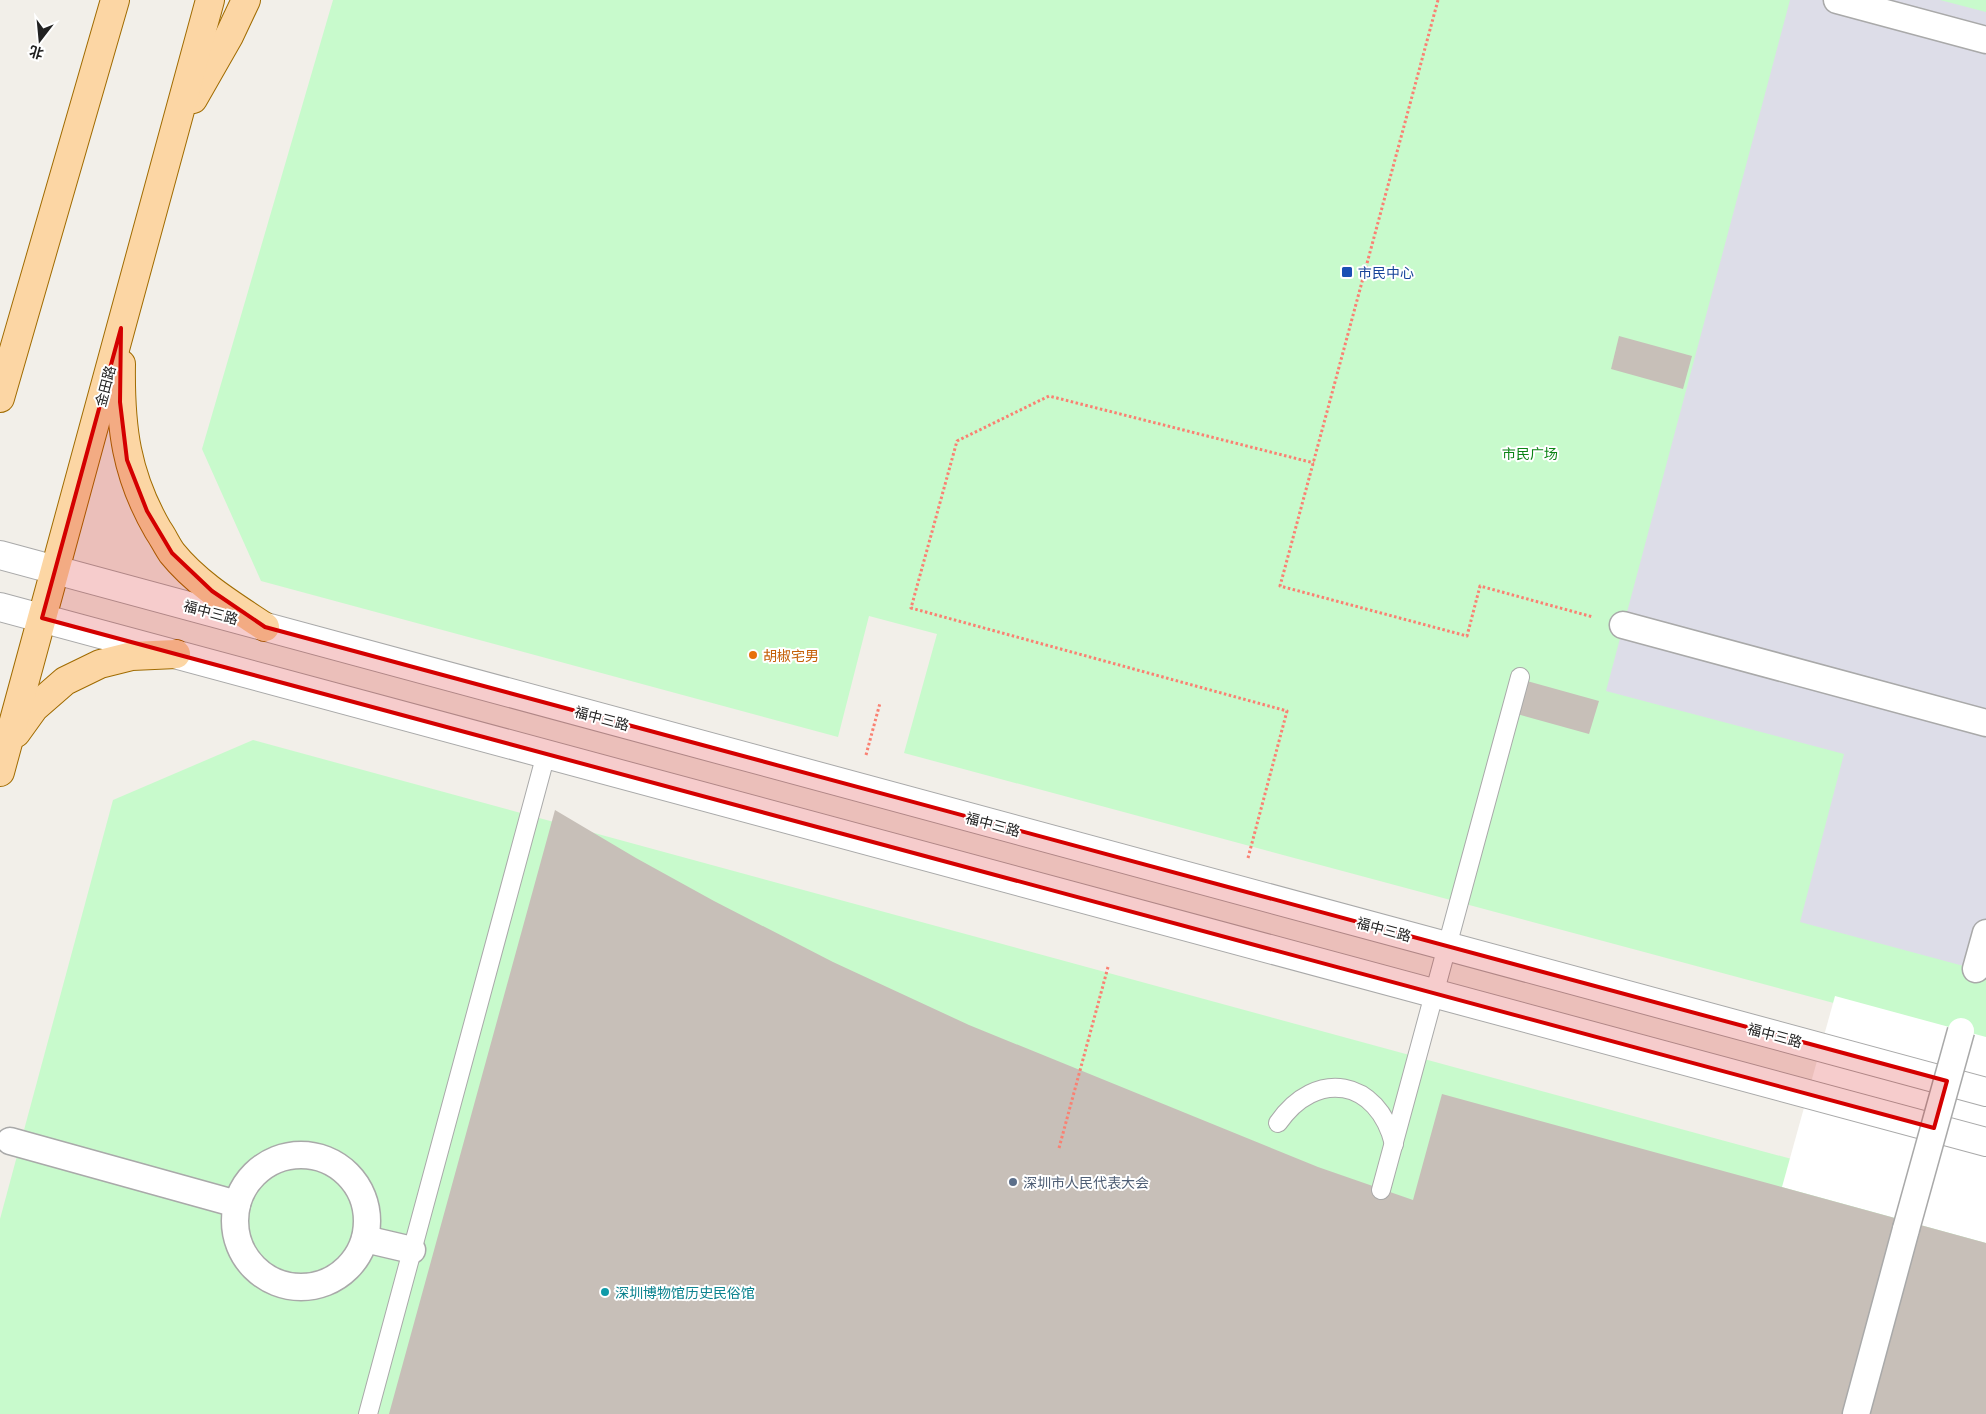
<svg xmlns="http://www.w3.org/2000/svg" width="1986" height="1414" font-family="Lato,'Noto Sans SC',sans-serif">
  <rect width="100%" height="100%" fill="#f2efe9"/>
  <g fill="#c8facc">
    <path d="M 333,0 L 1986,0 L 1986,1044 L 904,753 L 937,634 L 869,616 L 838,737 L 261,581 L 202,449 Z"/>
    <path d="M 253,740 L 1986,1212 L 1986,1414 L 0,1414 L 0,1219 L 113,800 Z"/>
  </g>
  <path fill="#dddde8" d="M 1790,0 L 1940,0 L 1986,12 L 1986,972 L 1800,922 L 1844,754 L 1606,691 Z"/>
  <path fill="#fff" d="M 1835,996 L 1986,1037 L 1986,1243 L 1782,1187 Z"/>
  <g fill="#c7bfb8">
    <path d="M 1619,336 L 1692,356 L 1683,389 L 1611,369 Z"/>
    <path d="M 1527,681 L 1599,701 L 1589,734 L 1517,714 Z"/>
    <path d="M 555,810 L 636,858 L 714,901 L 833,962 L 969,1025 L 1318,1167 L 1413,1200 L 1442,1094 L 1986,1243 L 1986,1414 L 389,1414 Z"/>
  </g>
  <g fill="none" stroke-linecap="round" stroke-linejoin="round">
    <g stroke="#a9a9a9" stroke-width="20">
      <g id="service">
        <path d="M 1278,1123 C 1316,1068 1378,1079 1394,1144"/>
        <path d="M 1381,1190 L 1520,677"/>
        <path d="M 368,1414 L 546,754"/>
      </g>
    </g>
    <g stroke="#a9a9a9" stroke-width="29">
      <g id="pedestrian">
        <path d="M 1837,0 L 1986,40"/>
        <path d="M 1623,625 L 1986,723"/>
        <path d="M 1976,969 L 1986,933"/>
        <path d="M 10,1141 L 237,1204"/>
        <circle cx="301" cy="1221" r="66"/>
        <path d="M 365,1239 L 412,1250"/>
        <path d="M 1856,1414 L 1906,1229"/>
      </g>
    </g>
    <g stroke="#a9a9a9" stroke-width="30">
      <g id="tertiary">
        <path d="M 0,555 L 1986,1092"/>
        <path d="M 0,607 L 1986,1142"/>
      </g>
    </g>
    <g stroke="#a06b00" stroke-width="30">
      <g id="primary">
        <path d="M 193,99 L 229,36 L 246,0"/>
        <path d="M 121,364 C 120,427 126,475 158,530 C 163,537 167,546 172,553 C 197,584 232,605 265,627"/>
        <path d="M 0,398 L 115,0"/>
        <path d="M 16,733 L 34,708 L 65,681 L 100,664 L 132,656 L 176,654"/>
        <path d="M 0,772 L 210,0"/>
      </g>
    </g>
    <g stroke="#fa8072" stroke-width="3" stroke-dasharray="2.5 2.5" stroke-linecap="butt">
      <path d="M 1438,0 L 1280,586 L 1467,636 L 1480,586 L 1593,617"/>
      <path d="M 866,755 L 880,703"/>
      <path d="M 1248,858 L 1287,711 L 911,608 L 957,441 L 1049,396 L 1314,463"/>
      <path d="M 1059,1148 L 1108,967"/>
    </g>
    <use href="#service" stroke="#fff" stroke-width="18"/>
    <use href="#pedestrian" stroke="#fff" stroke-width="26"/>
    <use href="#tertiary" stroke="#fff" stroke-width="28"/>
    <use href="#primary" stroke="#fcd6a4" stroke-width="28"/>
    <g stroke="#a9a9a9" stroke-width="29" stroke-linecap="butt">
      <path id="pedestrian-bridge" d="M 1906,1229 L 1961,1031"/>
    </g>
    <use href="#pedestrian-bridge" stroke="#fff" stroke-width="26"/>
  </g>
  <path fill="#d40000" fill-opacity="0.2" stroke="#d40000" stroke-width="4" stroke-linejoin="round" d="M 121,328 L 120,402 L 127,460 L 147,511 L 172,553 L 212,591 L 265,627 L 1947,1081 L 1934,1128 L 42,618 Z"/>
  <rect fill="#1a4fb4" stroke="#fff" stroke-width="2" x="1341" y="266" width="12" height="12" rx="2.5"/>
  <circle fill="#e8710a" stroke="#fff" stroke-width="2" cx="753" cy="655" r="5"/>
  <circle fill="#5c6f8a" stroke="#fff" stroke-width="2" cx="1013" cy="1182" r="5"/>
  <circle fill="#0f9aa8" stroke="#fff" stroke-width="2" cx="605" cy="1292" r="5"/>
  <g text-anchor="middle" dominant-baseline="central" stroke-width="4" stroke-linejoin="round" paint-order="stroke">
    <g font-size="14" fill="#164399" stroke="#fff" text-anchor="start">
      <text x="1358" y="272">市民中心</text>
    </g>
    <g font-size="14" fill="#222" stroke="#fff">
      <text transform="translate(105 386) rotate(-75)">金田路</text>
      <text transform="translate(211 612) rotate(15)">福中三路</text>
      <text transform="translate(602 718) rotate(15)">福中三路</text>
      <text transform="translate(993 824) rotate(15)">福中三路</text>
      <text transform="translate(1384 929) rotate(15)">福中三路</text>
      <text transform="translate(1775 1035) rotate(15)">福中三路</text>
    </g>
    <g font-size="14" fill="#0c8416" stroke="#fff">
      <text x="1530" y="453">市民广场</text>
    </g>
    <g font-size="14" fill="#c56008" stroke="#fff" text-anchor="start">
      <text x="763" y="655">胡椒宅男</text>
    </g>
    <g font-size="14" fill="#4e5e75" stroke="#fff" text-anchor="start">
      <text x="1023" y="1182">深圳市人民代表大会</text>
    </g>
    <g font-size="14" fill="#0d838f" stroke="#fff" text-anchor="start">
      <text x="615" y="1292">深圳博物馆历史民俗馆</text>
    </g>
  </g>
  <g transform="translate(40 40) rotate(196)" stroke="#ffffff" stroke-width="4" paint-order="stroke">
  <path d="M0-4L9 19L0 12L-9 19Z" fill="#222222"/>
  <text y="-8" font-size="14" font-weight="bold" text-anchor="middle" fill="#222222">北</text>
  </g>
</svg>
